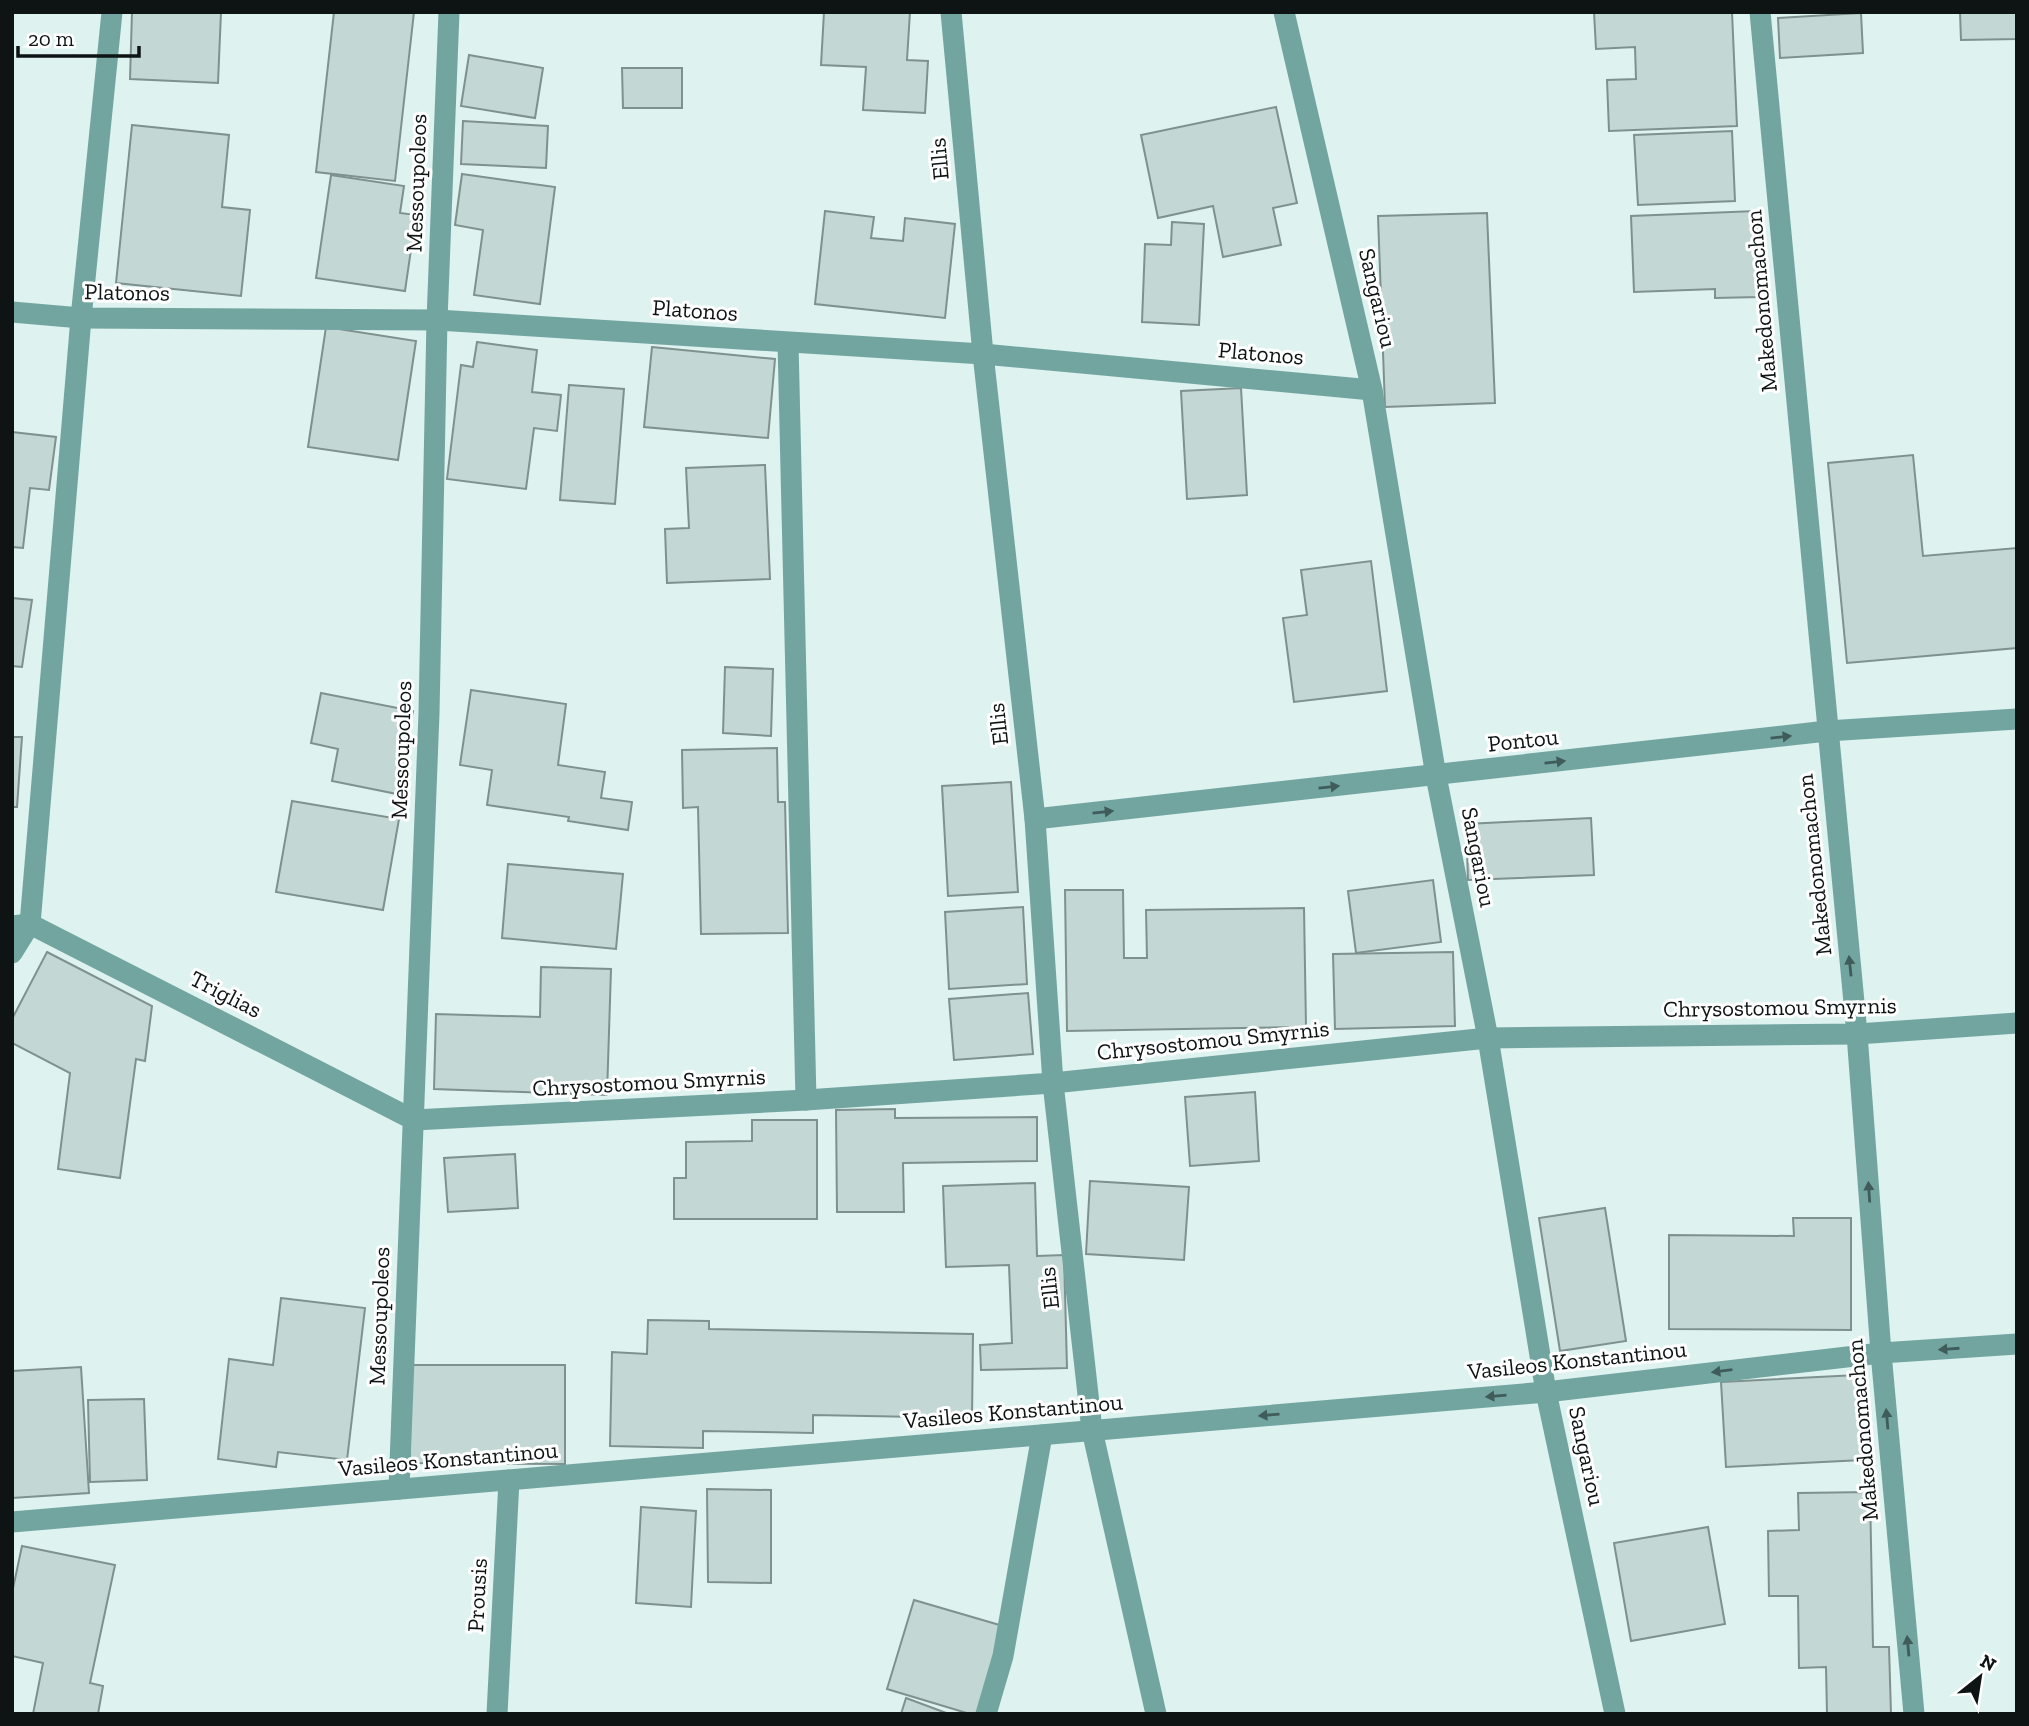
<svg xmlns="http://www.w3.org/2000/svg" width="2029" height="1726" font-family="'Zilla Slab',serif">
  <rect width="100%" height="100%" fill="#def2ef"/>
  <g fill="#c3d7d4" stroke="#7f918f" stroke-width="2">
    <path d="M 132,12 L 221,12 L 218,83 L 130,79 Z"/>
    <path d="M 334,12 L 414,12 L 395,181 L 316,172 Z"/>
    <path d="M 824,12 L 910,12 L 907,60 L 928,61 L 925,113 L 863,110 L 866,67 L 821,65 Z"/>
    <path d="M 1594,12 L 1732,12 L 1737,126 L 1609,131 L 1607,80 L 1636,79 L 1635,47 L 1596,49 Z"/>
    <path d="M 1960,12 L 2017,12 L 2017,39 L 1961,40 Z"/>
    <path d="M 1861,13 L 1863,53 L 1780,58 L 1778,18 Z"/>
    <path d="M 469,55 L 543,68 L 535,118 L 461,106 Z"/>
    <path d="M 622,68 L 682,68 L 682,108 L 623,108 Z"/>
    <path d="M 1276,107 L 1297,203 L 1273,208 L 1281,245 L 1223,257 L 1213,206 L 1158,218 L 1141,135 Z"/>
    <path d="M 463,121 L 548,126 L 546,168 L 461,164 Z"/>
    <path d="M 132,125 L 229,135 L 222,207 L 250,210 L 241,296 L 116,283 Z"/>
    <path d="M 1732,131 L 1735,201 L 1638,205 L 1634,135 Z"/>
    <path d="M 462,174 L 555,187 L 540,304 L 474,295 L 483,230 L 455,225 Z"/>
    <path d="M 331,175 L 404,186 L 400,213 L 416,215 L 405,291 L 316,278 Z"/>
    <path d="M 825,211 L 874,217 L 871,238 L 903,241 L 905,218 L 955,224 L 945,318 L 815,304 Z"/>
    <path d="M 1756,211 L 1759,297 L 1715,298 L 1715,289 L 1634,292 L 1631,216 Z"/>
    <path d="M 1487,213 L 1495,403 L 1385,407 L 1378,216 Z"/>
    <path d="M 1172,222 L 1204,224 L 1199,325 L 1142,322 L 1145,244 L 1171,245 Z"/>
    <path d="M 326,327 L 416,341 L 398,460 L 308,447 Z"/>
    <path d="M 477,342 L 537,350 L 532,392 L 561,395 L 557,431 L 534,428 L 526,489 L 447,479 L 461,365 L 473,367 Z"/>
    <path d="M 652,347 L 775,359 L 768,438 L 644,427 Z"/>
    <path d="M 569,385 L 624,389 L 615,504 L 560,500 Z"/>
    <path d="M 1241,388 L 1247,495 L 1187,499 L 1181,391 Z"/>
    <path d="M 12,432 L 56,437 L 49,490 L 30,488 L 23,548 L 12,547 Z"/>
    <path d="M 1913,455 L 1923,556 L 2017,548 L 2017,648 L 1847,663 L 1828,463 Z"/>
    <path d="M 765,465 L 770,579 L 667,583 L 665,529 L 689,528 L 686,468 Z"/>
    <path d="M 1371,561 L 1387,691 L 1294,702 L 1283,618 L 1307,615 L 1301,570 Z"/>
    <path d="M 12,598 L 32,600 L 22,667 L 12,666 Z"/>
    <path d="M 725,667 L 773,669 L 771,736 L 723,733 Z"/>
    <path d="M 471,690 L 566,704 L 558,765 L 605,772 L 601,798 L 632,802 L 628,830 L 568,821 L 569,817 L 487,805 L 492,770 L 460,765 Z"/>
    <path d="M 321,693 L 413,711 L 397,794 L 332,781 L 338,749 L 311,743 Z"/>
    <path d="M 12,737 L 22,737 L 17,807 L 12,807 Z"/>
    <path d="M 777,748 L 778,802 L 785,802 L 788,933 L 701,934 L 698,807 L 683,808 L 682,750 Z"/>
    <path d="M 1011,782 L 1018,892 L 948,896 L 942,786 Z"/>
    <path d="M 292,801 L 399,819 L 383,910 L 276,892 Z"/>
    <path d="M 1591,818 L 1594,875 L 1468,880 L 1466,824 Z"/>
    <path d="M 508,864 L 623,874 L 616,949 L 502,938 Z"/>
    <path d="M 1433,880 L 1441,942 L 1356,953 L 1348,891 Z"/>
    <path d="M 1065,890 L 1123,890 L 1124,958 L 1147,958 L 1146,910 L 1304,908 L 1306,1027 L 1067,1031 Z"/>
    <path d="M 1023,907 L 1027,984 L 949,989 L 945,912 Z"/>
    <path d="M 47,952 L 152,1006 L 145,1061 L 136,1059 L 120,1178 L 58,1169 L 70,1073 L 12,1043 L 12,1019 Z"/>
    <path d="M 1453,952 L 1455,1026 L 1335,1029 L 1333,954 Z"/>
    <path d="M 541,967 L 611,969 L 607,1095 L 434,1089 L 436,1014 L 540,1017 Z"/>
    <path d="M 1028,993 L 1033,1054 L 954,1060 L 949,999 Z"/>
    <path d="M 1255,1092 L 1259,1161 L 1190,1166 L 1185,1097 Z"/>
    <path d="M 895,1109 L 895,1118 L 1037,1117 L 1037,1161 L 903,1163 L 904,1212 L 837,1212 L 836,1110 Z"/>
    <path d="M 752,1120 L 817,1120 L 817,1219 L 674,1219 L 674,1178 L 686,1178 L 686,1142 L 752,1141 Z"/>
    <path d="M 515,1154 L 518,1208 L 448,1212 L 444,1158 Z"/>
    <path d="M 1090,1181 L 1189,1187 L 1184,1260 L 1086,1254 Z"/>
    <path d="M 1035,1183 L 1037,1256 L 1064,1255 L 1067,1368 L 981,1370 L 980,1345 L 1012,1343 L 1009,1265 L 946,1267 L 943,1186 Z"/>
    <path d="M 1605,1208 L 1626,1341 L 1560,1351 L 1539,1218 Z"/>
    <path d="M 1793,1218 L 1851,1218 L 1851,1330 L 1669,1329 L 1669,1235 L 1794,1236 Z"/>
    <path d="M 281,1298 L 365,1308 L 347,1460 L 278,1452 L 276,1467 L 218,1459 L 229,1359 L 273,1365 Z"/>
    <path d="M 648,1320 L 709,1321 L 709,1329 L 973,1334 L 972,1418 L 813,1415 L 813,1433 L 703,1431 L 703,1448 L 610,1446 L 612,1352 L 647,1354 Z"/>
    <path d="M 409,1365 L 565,1365 L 565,1464 L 410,1463 Z"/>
    <path d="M 81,1367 L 89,1493 L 12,1498 L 12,1371 Z"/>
    <path d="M 1857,1375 L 1862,1460 L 1726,1467 L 1721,1382 Z"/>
    <path d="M 144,1399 L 147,1480 L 90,1482 L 88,1400 Z"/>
    <path d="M 707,1489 L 771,1490 L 771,1583 L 708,1582 Z"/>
    <path d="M 1870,1492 L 1873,1647 L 1889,1647 L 1891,1714 L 1827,1714 L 1826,1667 L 1799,1668 L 1798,1596 L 1769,1596 L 1768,1531 L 1799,1530 L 1798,1493 Z"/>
    <path d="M 641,1507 L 696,1511 L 691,1607 L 636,1603 Z"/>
    <path d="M 1708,1527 L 1725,1624 L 1631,1641 L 1614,1543 Z"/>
    <path d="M 22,1546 L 115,1565 L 90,1683 L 103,1686 L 98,1714 L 33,1714 L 43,1663 L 12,1656 L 12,1593 Z"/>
    <path d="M 914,1600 L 1003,1626 L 978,1714 L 970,1714 L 887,1689 Z"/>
    <path d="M 906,1698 L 949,1714 L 901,1714 Z"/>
  </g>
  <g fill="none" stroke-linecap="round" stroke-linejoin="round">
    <g stroke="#72a5a0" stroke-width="21">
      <path d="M 951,12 L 983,354 L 1035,819 L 1053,1083 L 1092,1430 L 1156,1714"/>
      <path d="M 1284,12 L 1372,390 L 1436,776 L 1488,1038 L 1546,1392 L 1615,1714"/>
      <path d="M 1760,12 L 1857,1034 L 1881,1353 L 1914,1714"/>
      <path d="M 12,312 L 81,318 L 437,320 L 983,354 L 1372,390"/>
      <path d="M 788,343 L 806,1100"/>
      <path d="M 1035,819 L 1827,731 L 2017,719"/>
      <path d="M 12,926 L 30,924 L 414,1120 L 806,1100 L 1053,1083 L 1488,1038 L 1857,1034 L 2017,1023"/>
      <path d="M 12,953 L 30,924 L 81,318 L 112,12"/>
      <path d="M 399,1489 L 429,713 L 437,320 L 449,12"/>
      <path d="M 12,1522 L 1546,1392 L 1881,1353 L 2017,1344"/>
      <path d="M 497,1714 L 509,1480"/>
      <path d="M 986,1714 L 1003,1656 L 1042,1435"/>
    </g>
  </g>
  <defs><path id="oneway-solid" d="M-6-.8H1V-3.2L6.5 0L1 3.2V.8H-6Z" transform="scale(1.75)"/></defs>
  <g fill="#405c5a">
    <use href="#oneway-solid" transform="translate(1781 737) rotate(-6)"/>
    <use href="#oneway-solid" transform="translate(1555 762) rotate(-6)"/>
    <use href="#oneway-solid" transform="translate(1329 787) rotate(-6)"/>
    <use href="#oneway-solid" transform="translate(1103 812) rotate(-6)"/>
    <use href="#oneway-solid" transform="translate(1850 966) rotate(-96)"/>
    <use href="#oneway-solid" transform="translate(1869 1192) rotate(-94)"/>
    <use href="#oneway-solid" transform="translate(1949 1349) rotate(176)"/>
    <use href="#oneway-solid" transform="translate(1722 1371) rotate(173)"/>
    <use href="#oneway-solid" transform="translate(1496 1396) rotate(175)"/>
    <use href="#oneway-solid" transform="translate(1269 1415) rotate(175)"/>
    <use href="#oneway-solid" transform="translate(1887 1419) rotate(-95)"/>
    <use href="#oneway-solid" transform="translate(1908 1646) rotate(-95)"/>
  </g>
  <g text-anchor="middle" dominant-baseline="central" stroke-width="6" stroke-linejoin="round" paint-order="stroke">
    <g font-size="23" fill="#0d1413" stroke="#fff">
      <text transform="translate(939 159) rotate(-95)">Ellis</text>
      <text transform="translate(416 183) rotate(-88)">Messoupoleos</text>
      <text transform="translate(127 292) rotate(1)">Platonos</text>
      <text transform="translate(1378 298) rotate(77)">Sangariou</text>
      <text transform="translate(1761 301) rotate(-95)">Makedonomachon</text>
      <text transform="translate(695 310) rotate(4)">Platonos</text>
      <text transform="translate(1261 353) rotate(5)">Platonos</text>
      <text transform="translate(998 724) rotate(-96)">Ellis</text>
      <text transform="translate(1523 740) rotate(-6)">Pontou</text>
      <text transform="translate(401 750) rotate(-88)">Messoupoleos</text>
      <text transform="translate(1479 857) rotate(79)">Sangariou</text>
      <text transform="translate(1814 865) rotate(-96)">Makedonomachon</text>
      <text transform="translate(226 994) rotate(27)">Triglias</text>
      <text transform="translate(1780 1007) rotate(-1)">Chrysostomou Smyrnis</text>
      <text transform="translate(1213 1040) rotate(-6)">Chrysostomou Smyrnis</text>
      <text transform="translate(649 1082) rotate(-3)">Chrysostomou Smyrnis</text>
      <text transform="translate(1049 1288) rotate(-96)">Ellis</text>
      <text transform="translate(379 1316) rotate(-88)">Messoupoleos</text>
      <text transform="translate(1577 1360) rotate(-6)">Vasileos Konstantinou</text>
      <text transform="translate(1013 1411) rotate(-5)">Vasileos Konstantinou</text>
      <text transform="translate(1862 1430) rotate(-95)">Makedonomachon</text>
      <text transform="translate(1587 1456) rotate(78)">Sangariou</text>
      <text transform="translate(448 1459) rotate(-5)">Vasileos Konstantinou</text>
      <text transform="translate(477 1595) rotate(-87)">Prousis</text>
    </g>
  </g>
  <rect width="2029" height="1726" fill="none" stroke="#0d1413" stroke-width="28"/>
  <g transform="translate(1980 1677) rotate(30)" stroke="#ffffff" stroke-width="5" paint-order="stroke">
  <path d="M0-5L12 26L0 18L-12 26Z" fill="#0d1413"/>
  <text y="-10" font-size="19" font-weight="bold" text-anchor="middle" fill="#0d1413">N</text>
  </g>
  <path d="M18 46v10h121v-10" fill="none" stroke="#0d1413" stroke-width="3.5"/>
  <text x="28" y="46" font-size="21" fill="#0d1413" stroke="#ffffff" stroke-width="5" paint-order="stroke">20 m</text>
</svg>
